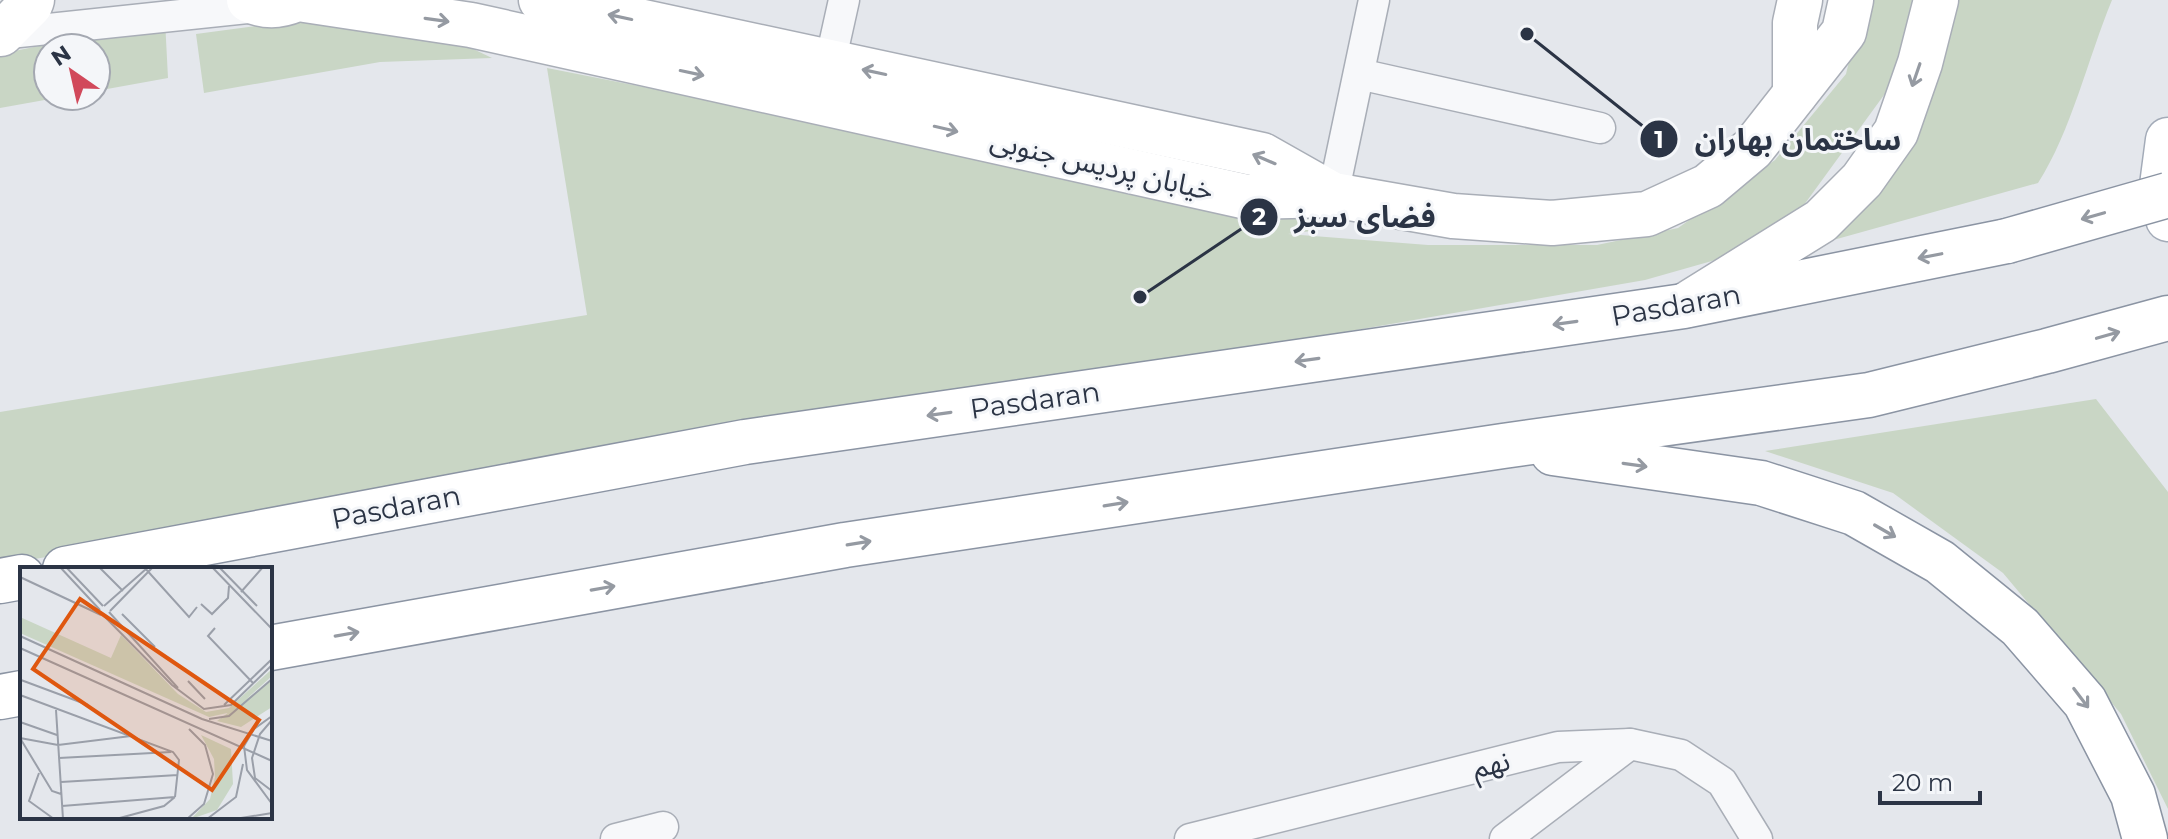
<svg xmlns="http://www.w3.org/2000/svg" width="2168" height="839" font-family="Montserrat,'Noto Sans Arabic',sans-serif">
  <rect width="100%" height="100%" fill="#e4e7ec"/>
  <g fill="#c9d6c5">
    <path d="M 1864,0 L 1912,0 L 1892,84 L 1801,209 L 1733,255 L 1645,280 L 0,565 L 0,412 L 587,315 L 547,68 L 1349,226 L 1288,234 L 1428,245 L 1597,245 L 1678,228 L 1775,160 L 1846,74 Z"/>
    <path d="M 1950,0 L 2112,0 C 2088,58 2071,132 2038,183 L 1819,244 Z"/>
    <path d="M 307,19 L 469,47 L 492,58 L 380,62 L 204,93 L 196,34 Z"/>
    <path d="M 165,20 L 168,78 L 96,91 L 96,48 L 48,48 L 48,96 L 67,96 L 0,108 L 0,54 Z"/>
    <path d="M 2096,399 L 2168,492 L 2168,809 L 2121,714 L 2003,573 L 1893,493 L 1765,451 Z"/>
  </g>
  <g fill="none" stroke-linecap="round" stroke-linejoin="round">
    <g stroke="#a9aeb7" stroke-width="33">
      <g id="street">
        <path d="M 0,34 L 266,6"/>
        <path d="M 830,63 L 844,0"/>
        <path d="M 1359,74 L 1600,128"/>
        <path d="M 1333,195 L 1374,0"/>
        <path d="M 616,839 L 663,827"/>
        <path d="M 1190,839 L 1558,747 L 1630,744 L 1681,755 L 1722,782 L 1757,839"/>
        <path d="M 1505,839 L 1630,744"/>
      </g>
    </g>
    <g stroke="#a9aeb7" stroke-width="47">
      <g id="secondary">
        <path d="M 249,0 C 265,7 278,7 295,0"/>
        <path d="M 305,0 L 471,25 L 1247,197 L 1333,195 L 1453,216 L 1552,223 L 1647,214 L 1708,186 L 1752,149 L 1844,32 L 1851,0"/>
        <path d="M 541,0 L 1262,155 L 1331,194"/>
        <path d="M 1,34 L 30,5 L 32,0"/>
        <path d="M 1795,94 L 1795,23 L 1800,0"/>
        <path d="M 1686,305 L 1821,221 L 1862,180 L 1896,132 L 1920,63 L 1936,0"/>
      </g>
    </g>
    <g stroke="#a3abb8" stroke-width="47">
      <path id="primary" d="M 2168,140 L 2161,193 L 2168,219"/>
    </g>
    <g stroke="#8b94a3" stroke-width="47">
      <g id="highway">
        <path d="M 1553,453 L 1761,483 L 1854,513 L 1940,562 L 2020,627 L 2085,702 L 2133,795 L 2145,839"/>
        <path d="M 65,569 L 745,442 L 1684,306 L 2007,241"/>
        <path d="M 0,581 L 22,577"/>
        <path d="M 270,648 L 845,545 L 1503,446 L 1869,395 L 2047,351 L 2168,318"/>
        <path d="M 0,697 L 22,693"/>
      </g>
    </g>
    <use href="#street" stroke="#f7f8fa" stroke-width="30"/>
    <use href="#secondary" stroke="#fff" stroke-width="44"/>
    <use href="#primary" stroke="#fff" stroke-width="44"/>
    <use href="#highway" stroke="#fff" stroke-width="44"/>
    <g stroke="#8b94a3" stroke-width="47" stroke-linecap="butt">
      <path id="highway-bridge" d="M 2007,241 L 2168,195"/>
    </g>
    <use href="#highway-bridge" stroke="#fff" stroke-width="44"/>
  </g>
  <defs><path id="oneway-shaft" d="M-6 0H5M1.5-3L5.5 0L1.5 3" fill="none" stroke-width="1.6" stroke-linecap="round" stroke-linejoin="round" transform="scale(2)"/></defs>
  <g stroke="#959aa2">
    <use href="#oneway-shaft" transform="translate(620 17) rotate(-168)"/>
    <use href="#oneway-shaft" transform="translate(437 20) rotate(8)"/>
    <use href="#oneway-shaft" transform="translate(874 72) rotate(-168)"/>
    <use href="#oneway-shaft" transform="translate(692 73) rotate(12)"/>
    <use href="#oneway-shaft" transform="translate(1916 75) rotate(109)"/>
    <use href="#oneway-shaft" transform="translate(946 129) rotate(13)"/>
    <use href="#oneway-shaft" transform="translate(1264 159) rotate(-157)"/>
    <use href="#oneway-shaft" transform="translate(2093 216) rotate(164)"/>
    <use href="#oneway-shaft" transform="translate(1930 256) rotate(169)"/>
    <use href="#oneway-shaft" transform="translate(1565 323) rotate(172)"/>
    <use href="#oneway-shaft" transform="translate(2108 335) rotate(-16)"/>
    <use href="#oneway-shaft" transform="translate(1307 360) rotate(172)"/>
    <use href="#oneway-shaft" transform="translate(939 414) rotate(172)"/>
    <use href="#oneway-shaft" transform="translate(1635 465) rotate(8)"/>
    <use href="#oneway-shaft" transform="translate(1116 504) rotate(-9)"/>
    <use href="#oneway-shaft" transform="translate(1885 531) rotate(30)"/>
    <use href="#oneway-shaft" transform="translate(859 543) rotate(-9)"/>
    <use href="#oneway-shaft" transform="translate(603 588) rotate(-10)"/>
    <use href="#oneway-shaft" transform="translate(347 634) rotate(-10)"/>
    <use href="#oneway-shaft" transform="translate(2081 698) rotate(53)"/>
  </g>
  <g text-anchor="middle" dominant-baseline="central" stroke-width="6" stroke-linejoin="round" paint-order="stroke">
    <g font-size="28" fill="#2b3445" stroke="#f4f6f9">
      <text transform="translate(1102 165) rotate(13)">خیابان پردیس جنوبی</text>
      <text transform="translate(1676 305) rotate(-10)">Pasdaran</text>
      <text transform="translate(1035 400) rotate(-8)">Pasdaran</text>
      <text transform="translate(396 507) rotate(-11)">Pasdaran</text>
      <text transform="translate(1491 764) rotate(-14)">نهم</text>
    </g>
  </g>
  <g transform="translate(20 567)">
    <rect width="252" height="252" fill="#e4e7ec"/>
    <path d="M 0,50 L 91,91 L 101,68 L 158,127 L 186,145 L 209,141 L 252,102 L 252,109 L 212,145 L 189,150 L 0,66 ZM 252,113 L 252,140 L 221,160 L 197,154 ZM 181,168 L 211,182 L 213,217 L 197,243 L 171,252 L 190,232 L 195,210 L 194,192 Z" fill="#c9d6c5"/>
    <path fill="none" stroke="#9a9fa9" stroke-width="2" d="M 40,0 L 80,43M 46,0 L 83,39M 79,0 L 103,24M 124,0 L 169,50 L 177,40M 192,0 L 252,62M 199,0 L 237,39M 0,10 L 81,48M 221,25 L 243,0M 181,37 L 192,47 L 208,31 L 209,19M 84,39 L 126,2M 90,44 L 133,0M 89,45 L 158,121M 102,47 L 135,80M 84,49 L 152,118 L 184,142 L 211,138 L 252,98M 195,61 L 188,69 L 233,116M 0,69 L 182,152 L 252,174M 0,81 L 252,194M 1,113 L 68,138M 168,114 L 185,132M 0,128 L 153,185 L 159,193 L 155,230M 204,138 L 252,92M 36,143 L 43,252M 252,149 L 234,162 L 224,179 L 227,203 L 252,237M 189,152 L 209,149 L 252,112M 252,153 L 240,167 L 232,191 L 235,211 L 252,224M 0,155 L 37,168M 0,171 L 38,178 L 111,169M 0,171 L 32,224 L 41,227M 39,191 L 151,185M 19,206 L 9,234 L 34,252M 41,215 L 158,208M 42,239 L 155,230M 96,252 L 144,239 L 155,230M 167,252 L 184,237 L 193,207 L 185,178 L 169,162M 187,252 L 216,230 L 223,197M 215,252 L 252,246"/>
    <path fill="#df570f" fill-opacity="0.15" stroke="#df570f" stroke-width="4" d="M 60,32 L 239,153 L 192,223 L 13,102 Z"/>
    <rect width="252" height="252" fill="none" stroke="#2b3445" stroke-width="4"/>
  </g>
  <path fill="none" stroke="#2b3445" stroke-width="3" d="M1527 34L1659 139M1140 297L1259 217"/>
  <g fill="#2b3445" stroke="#f4f6f9" stroke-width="3">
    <circle cx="1527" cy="34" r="8"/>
    <circle cx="1140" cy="297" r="8"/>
    <circle cx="1659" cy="139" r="20"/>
    <circle cx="1259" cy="217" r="20"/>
  </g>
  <g font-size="24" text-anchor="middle" font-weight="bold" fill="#fff">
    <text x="1659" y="148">1</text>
    <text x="1259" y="225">2</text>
  </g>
  <g font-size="30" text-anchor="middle" font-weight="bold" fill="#2b3445" stroke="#f4f6f9" stroke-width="6" stroke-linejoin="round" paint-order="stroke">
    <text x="1798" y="150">ساختمان بهاران</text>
    <text x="1365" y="227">فضای سبز</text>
  </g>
  <g transform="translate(72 72) rotate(326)"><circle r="38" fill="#f4f6f9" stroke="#a4a8b1" stroke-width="2"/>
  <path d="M0-6L14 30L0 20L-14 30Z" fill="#d1495b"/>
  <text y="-12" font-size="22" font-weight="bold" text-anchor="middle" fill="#2b3445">N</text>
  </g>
  <path d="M1880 791v12h100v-12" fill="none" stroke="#2b3445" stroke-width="4"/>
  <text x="1892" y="791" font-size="24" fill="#2b3445" stroke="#f4f6f9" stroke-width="6" paint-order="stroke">20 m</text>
</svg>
